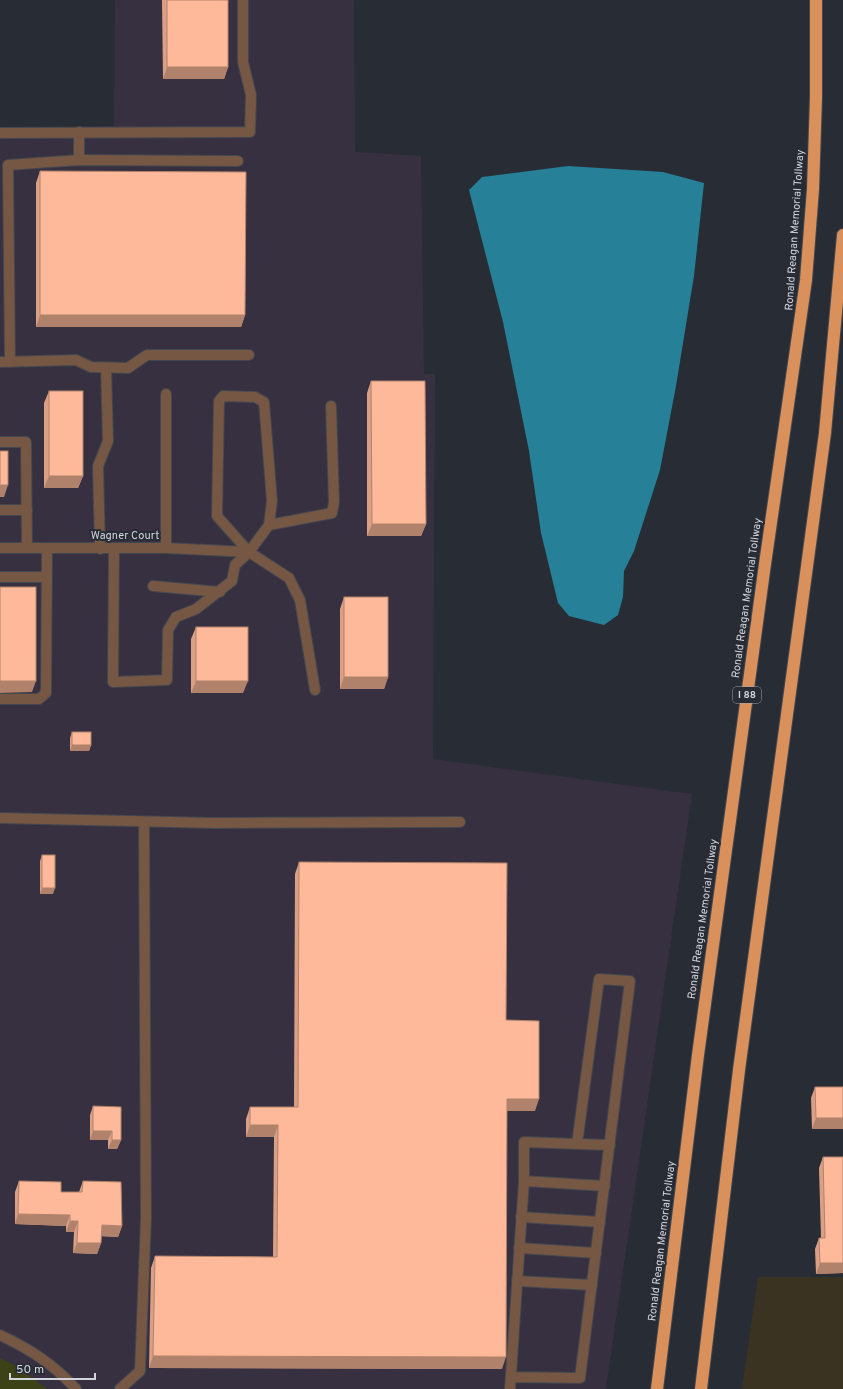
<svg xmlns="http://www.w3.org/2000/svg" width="843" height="1389" font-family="Overpass,sans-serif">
  <rect width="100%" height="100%" fill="#282c35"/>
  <path fill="#3a3322" d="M 758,1277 L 843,1277 L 843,1389 L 742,1389 Z"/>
  <path fill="#373040" d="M 115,0 L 354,0 L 355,152 L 421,156 L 424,374 L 435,374 L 433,759 L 692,794 L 606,1389 L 0,1389 L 0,127 L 114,128 Z"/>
  <path fill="#3d4116" d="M 0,1358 L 18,1367 L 47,1389 L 0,1389 Z"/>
  <path fill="#258098" d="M 568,166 L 663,172 L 704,183 L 694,276 L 676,386 L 660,470 L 634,551 L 624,571 L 623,597 L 618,615 L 604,625 L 569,616 L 558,603 L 541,533 L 529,451 L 503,322 L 469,190 L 482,177 Z"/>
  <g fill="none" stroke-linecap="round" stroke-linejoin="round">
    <g stroke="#434750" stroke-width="12">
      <g id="minor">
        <path d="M 79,132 L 79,160"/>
        <path d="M 0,133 L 250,132 L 251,95 L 243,62 L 243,0"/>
        <path d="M 0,362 L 76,360 L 91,367 L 128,368 L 147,355 L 249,355"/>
        <path d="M 10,362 L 8,165 L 79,160 L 238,161"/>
        <path d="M 0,442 L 26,442 L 27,548"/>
        <path d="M 0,510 L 27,510"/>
        <path d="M 269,525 L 332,513 L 334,502 L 331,406"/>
        <path d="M 0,548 L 166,548 L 249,552"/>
        <path d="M 166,548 L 166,394"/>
        <path d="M 100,549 L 98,466 L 108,441 L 106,368"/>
        <path d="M 114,549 L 113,682 L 167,680 L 168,630 L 176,617 L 196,609 L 232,581 L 235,565 L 249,552 L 269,525 L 272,501 L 264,402 L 255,397 L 223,396 L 219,401 L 217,516 L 249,552 L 289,578 L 300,600 L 315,690"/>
        <path d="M 0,577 L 46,577"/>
        <path d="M 153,586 L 220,592"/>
        <path d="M 0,699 L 39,699 L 46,693 L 47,548"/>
        <path d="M 0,818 L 214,823 L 460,822"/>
        <path d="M 577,1144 L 610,1145"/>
        <path d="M 524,1181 L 605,1186"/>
        <path d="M 521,1217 L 600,1222"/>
        <path d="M 519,1248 L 596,1253"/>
        <path d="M 517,1281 L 592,1285"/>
        <path d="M 0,1335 C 31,1350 52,1363 76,1389"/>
        <path d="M 120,1389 L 140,1371 L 146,1218 L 144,822"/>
        <path d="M 510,1389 L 524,1181 L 524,1142 L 577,1144 L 599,979 L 630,981 L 580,1378 L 511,1377"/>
      </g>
    </g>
    <g stroke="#434750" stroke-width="14">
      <g id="highway">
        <path d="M 657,1389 L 698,1055 L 765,564 L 806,280 L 813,189 L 816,97 L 816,0"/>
        <path d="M 701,1389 L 739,1070 L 825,433 L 843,235"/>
      </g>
    </g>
    <use href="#minor" stroke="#755743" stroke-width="10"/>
    <use href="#highway" stroke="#d9905b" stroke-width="12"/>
  </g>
  <g fill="#da9f84">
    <path d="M 162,0 L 228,0 L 228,67 L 224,79 L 163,79 Z"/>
    <path d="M 40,171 L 245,315 L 241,327 L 36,327 L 36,183 Z"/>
    <path d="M 371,381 L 426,524 L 421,536 L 367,536 L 367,393 Z"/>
    <path d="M 49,391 L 83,476 L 78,488 L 44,488 L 44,403 Z"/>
    <path d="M 344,597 L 388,677 L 384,689 L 340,689 L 340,609 Z"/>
    <path d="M 196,627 L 243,693 L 191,693 L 191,639 Z"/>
    <path d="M 72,732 L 91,745 L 89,751 L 70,751 L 70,738 Z"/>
    <path d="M 42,855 L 53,894 L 40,894 L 40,861 Z"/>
    <path d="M 299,862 L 506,1020 L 535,1111 L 507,1111 L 502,1369 L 149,1368 L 151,1268 L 155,1256 L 273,1257 L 274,1137 L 246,1137 L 246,1119 L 250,1107 L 294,1107 L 295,874 Z"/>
    <path d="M 815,1087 L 843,1087 L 812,1129 L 811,1098 Z"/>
    <path d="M 93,1106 L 121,1140 L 117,1149 L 108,1149 L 108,1140 L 90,1140 L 90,1115 Z"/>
    <path d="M 823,1157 L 843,1273 L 816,1274 L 815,1249 L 819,1238 L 821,1238 L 819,1168 Z"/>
    <path d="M 19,1181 L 61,1192 L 79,1192 L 83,1181 L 122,1226 L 118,1237 L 101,1236 L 101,1243 L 97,1254 L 73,1253 L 74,1232 L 66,1232 L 66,1226 L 15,1224 L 15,1192 Z"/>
  </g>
  <g fill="#b1826b">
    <path d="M 167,67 L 228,67 L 224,79 L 163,79 Z"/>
    <path d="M 40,315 L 245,315 L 241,327 L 36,327 Z"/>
    <path d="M 49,476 L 83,476 L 78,488 L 44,488 Z"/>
    <path d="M 0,485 L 8,485 L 4,497 L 0,497 Z"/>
    <path d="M 372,524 L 426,524 L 421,536 L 367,536 Z"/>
    <path d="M 344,677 L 388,677 L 384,689 L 340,689 Z"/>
    <path d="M 0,681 L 36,681 L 32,692 L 0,693 Z"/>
    <path d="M 196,681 L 248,681 L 243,693 L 191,693 Z"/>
    <path d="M 72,745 L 91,745 L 89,751 L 70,751 Z"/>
    <path d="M 42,888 L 55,888 L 53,894 L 40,894 Z"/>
    <path d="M 507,1099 L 539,1099 L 535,1111 L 503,1111 Z"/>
    <path d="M 816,1118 L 843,1118 L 843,1129 L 812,1129 Z"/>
    <path d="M 250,1125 L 278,1125 L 274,1137 L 246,1137 Z"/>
    <path d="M 93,1131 L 112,1131 L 108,1140 L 90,1140 Z"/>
    <path d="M 112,1140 L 121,1140 L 117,1149 L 108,1149 Z"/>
    <path d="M 18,1214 L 70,1215 L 66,1226 L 15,1224 Z"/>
    <path d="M 70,1221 L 78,1221 L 74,1232 L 66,1232 Z"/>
    <path d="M 102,1225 L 122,1226 L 118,1237 L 98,1236 Z"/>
    <path d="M 77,1243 L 101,1243 L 97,1254 L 73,1253 Z"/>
    <path d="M 820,1263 L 843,1263 L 843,1273 L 816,1274 Z"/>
    <path d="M 153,1356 L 506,1357 L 502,1369 L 149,1368 Z"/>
  </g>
  <g fill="#fdb999" stroke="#b1826b">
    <rect x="167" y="0" width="61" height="67"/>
    <path d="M 40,171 L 246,172 L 245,315 L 40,315 Z"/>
    <path d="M 371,381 L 425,381 L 426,524 L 372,524 Z"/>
    <rect x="49" y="391" width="34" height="85"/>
    <rect x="0" y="451" width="8" height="34"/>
    <rect x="0" y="587" width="36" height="94"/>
    <rect x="344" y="597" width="44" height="80"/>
    <rect x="196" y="627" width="52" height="54"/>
    <rect x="72" y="732" width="19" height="13"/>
    <rect x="42" y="855" width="13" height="33"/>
    <path d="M 299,862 L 507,863 L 506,1020 L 539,1021 L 539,1099 L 507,1099 L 506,1357 L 153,1356 L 155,1256 L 277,1257 L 278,1125 L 250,1125 L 250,1107 L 298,1107 Z"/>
    <path d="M 815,1087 L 843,1087 L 843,1118 L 816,1118 Z"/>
    <path d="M 93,1106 L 121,1107 L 121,1140 L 112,1140 L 112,1131 L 93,1131 Z"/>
    <path d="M 823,1157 L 843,1157 L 843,1263 L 820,1263 L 819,1238 L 825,1238 Z"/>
    <path d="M 19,1181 L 61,1182 L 61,1192 L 82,1192 L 83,1181 L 121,1182 L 122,1226 L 102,1225 L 101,1243 L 77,1243 L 78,1221 L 70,1221 L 70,1215 L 18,1214 Z"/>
  </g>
  <g text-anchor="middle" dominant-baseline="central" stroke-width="4" stroke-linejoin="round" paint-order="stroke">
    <rect fill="#282c35" stroke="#9fa2a9" stroke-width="1" x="733" y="687" width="28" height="16" rx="3"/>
    <g font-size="10" font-weight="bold" fill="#d2d5db">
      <text x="747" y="695">I 88</text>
    </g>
    <g font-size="11" fill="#d2d5db" stroke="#282c35">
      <text transform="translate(795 230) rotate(-86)">Ronald Reagan Memorial Tollway</text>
      <text x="125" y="536">Wagner Court</text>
      <text transform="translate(747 598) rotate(-82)">Ronald Reagan Memorial Tollway</text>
      <text transform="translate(703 919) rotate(-82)">Ronald Reagan Memorial Tollway</text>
      <text transform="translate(662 1241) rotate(-83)">Ronald Reagan Memorial Tollway</text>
    </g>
  </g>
  <path d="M10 1373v6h85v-6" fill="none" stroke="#d2d5db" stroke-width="2"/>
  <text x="16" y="1373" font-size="12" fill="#d2d5db" stroke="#282c35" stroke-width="3" paint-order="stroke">50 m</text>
</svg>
